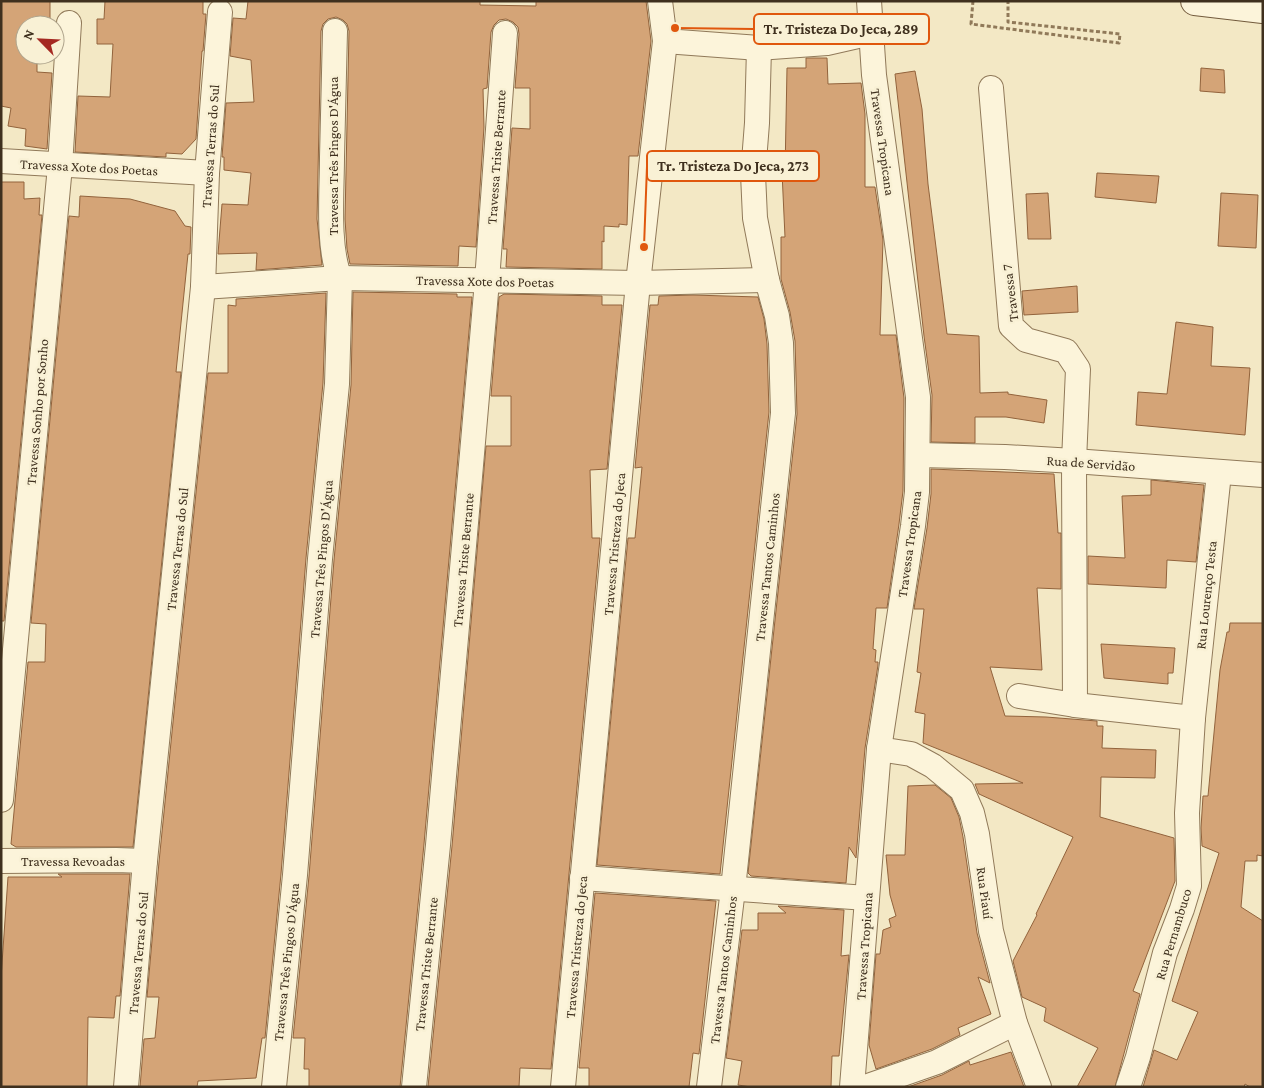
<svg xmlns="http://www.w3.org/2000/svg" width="1264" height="1088" font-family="'Crimson Pro',serif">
  <rect width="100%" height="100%" fill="#f3e8c5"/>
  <g fill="#d4a477" stroke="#92633c">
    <path d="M 1,1 L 50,1 L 50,25 L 25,25 L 25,55 L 37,55 L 37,72 L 52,73 L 47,149 L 25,146 L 26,129 L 8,126 L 11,108 L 1,106 Z"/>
    <path d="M 105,1 L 203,1 L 203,14 L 206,14 L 203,51 L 202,51 L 196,139 L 182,154 L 166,153 L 166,157 L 75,152 L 78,96 L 110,97 L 113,44 L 97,44 L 97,19 L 104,19 Z"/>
    <path d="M 248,1 L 480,1 L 480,5 L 536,6 L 536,1 L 646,1 L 651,41 L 638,156 L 629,156 L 627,225 L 619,224 L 619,227 L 604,226 L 604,242 L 602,241 L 602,269 L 506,267 L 507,249 L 503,249 L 512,128 L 530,129 L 530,88 L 515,88 L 519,34 L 518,27 L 513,22 L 506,19 L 499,20 L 494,25 L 491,32 L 487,88 L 483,89 L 484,127 L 476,247 L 459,246 L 458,266 L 350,264 L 347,249 L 345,219 L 349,31 L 347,24 L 343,20 L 336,17 L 328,19 L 323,24 L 321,31 L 317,219 L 322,265 L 256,270 L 257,253 L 218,254 L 222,204 L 248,205 L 251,173 L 224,170 L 224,157 L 222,157 L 226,103 L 254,102 L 251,60 L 230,56 L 233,18 L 246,19 Z"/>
    <path d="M 806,58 L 827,58 L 828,84 L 861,83 L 865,114 L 865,187 L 875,187 L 883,240 L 880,335 L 896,335 L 904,398 L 903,491 L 899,524 L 887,608 L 876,608 L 873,649 L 876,650 L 875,662 L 878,662 L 878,665 L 865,748 L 856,858 L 849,847 L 846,883 L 751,876 L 748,873 L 797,414 L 795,341 L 790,312 L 781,279 L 781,237 L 785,237 L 782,172 L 785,173 L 787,68 L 806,68 Z"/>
    <path d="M 1201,68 L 1224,70 L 1225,93 L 1200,91 Z"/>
    <path d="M 915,71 L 922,109 L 928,184 L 947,334 L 979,336 L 980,393 L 1008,392 L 1008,394 L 1047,400 L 1044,423 L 1006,417 L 975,417 L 975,443 L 931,442 L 932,395 L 924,336 L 895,74 Z"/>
    <path d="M 1097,173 L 1159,176 L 1156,203 L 1095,197 Z"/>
    <path d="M 1,182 L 24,182 L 24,199 L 40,198 L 39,215 L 42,215 L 4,621 L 1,621 Z"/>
    <path d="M 1048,193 L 1051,239 L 1028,239 L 1026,194 Z"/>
    <path d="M 1221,193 L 1258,195 L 1256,248 L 1218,246 Z"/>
    <path d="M 80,196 L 130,199 L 175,211 L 185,226 L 191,227 L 190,254 L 188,254 L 176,372 L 181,372 L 133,847 L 16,847 L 11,844 L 28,662 L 45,662 L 46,624 L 31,623 L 69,216 L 79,217 Z"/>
    <path d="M 1077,286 L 1078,312 L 1024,315 L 1022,291 Z"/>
    <path d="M 353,292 L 457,294 L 457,297 L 472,297 L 424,844 L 400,1087 L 309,1087 L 309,1069 L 304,1069 L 305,1038 L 293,1038 L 309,876 L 334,560 L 351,385 Z"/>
    <path d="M 326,293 L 323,383 L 306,558 L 281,874 L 265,1038 L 262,1038 L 256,1078 L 198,1081 L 197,1087 L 140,1087 L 144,1039 L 155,1038 L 159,997 L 147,997 L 159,862 L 208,373 L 228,373 L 228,305 L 236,306 L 236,299 Z"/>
    <path d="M 504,294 L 602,296 L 602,305 L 622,305 L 607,469 L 590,470 L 592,538 L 600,538 L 551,1069 L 520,1068 L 519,1087 L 428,1087 L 452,846 L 486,446 L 511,446 L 511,396 L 491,396 L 499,297 Z"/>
    <path d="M 693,295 L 758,297 L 764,319 L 767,344 L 769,412 L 720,874 L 597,865 L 628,538 L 635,538 L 642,467 L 635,468 L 650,305 L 658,305 L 659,296 Z"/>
    <path d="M 1176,322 L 1213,327 L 1211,366 L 1250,368 L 1245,435 L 1136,425 L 1138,392 L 1167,394 Z"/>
    <path d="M 931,469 L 1054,474 L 1058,533 L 1061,533 L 1061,589 L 1037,588 L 1042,670 L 990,667 L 1005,716 L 1046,717 L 1097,721 L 1097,726 L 1103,726 L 1102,748 L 1156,750 L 1155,778 L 1101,777 L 1100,817 L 1174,838 L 1175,881 L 1133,991 L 1140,994 L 1115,1087 L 1077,1087 L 1098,1048 L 1044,1021 L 1046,1008 L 1022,997 L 1013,961 L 1037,915 L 1036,914 L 1073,837 L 979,794 L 975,784 L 1023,783 L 923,743 L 925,714 L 915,712 L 921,673 L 917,672 L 924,609 L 914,609 L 927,528 L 931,494 Z"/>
    <path d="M 1151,480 L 1204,485 L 1196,562 L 1167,560 L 1166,588 L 1088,584 L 1088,556 L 1125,558 L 1122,496 L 1151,495 Z"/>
    <path d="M 1230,623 L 1263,623 L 1263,856 L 1257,855 L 1257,861 L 1245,861 L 1241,907 L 1263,921 L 1263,1087 L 1250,1087 L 1245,1084 L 1244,1087 L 1143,1087 L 1154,1050 L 1177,1060 L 1198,1012 L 1172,1001 L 1219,853 L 1202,846 L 1201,828 L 1203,796 L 1208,796 L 1220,670 L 1227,632 L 1229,632 Z"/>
    <path d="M 1101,644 L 1175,648 L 1173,673 L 1168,673 L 1168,684 L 1104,678 Z"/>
    <path d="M 935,785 L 951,798 L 959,817 L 963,837 L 977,933 L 990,983 L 978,977 L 991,1014 L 958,1028 L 960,1035 L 932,1049 L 876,1069 L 869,1045 L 876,954 L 880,954 L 883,930 L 891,927 L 889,919 L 896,916 L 890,895 L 886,855 L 905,855 L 908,786 Z"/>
    <path d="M 58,874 L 130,874 L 120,996 L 116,996 L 114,1018 L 88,1017 L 87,1087 L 1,1087 L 1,978 L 8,877 L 62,877 Z"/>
    <path d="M 595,893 L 716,901 L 699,1054 L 693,1053 L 689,1087 L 589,1087 L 589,1068 L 579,1068 Z"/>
    <path d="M 778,906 L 844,910 L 841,956 L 849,955 L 839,1056 L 832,1056 L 831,1087 L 751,1087 L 738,1085 L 742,1061 L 726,1058 L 742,930 L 758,930 L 758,913 L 786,913 Z"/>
    <path d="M 1011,1052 L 1024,1087 L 908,1087 L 942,1075 L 969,1061 L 970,1065 Z"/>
  </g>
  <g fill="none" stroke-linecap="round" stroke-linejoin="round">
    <g stroke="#907959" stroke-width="26">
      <g id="minor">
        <path d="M 665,41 L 759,48 L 827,43 L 871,33"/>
        <path d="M 991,88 L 1011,326 L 1026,340 L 1066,351 L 1078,369 L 1074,461 L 1075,705"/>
        <path d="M 1,161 L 207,173"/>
        <path d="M 203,287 L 340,278 L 638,283 L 767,280"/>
        <path d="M 918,455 L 1005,457 L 1074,461 L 1263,475"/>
        <path d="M 1019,696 L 1075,705 L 1193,718"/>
        <path d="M 879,749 L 911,754 L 933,766 L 962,790 L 972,813 L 977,834 L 991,931 L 1015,1023 L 1039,1087"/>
        <path d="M 1,800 L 60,166 L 69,23"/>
        <path d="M 1,861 L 116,860 L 145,861"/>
        <path d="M 582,878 L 867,898"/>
        <path d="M 126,1087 L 145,861 L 203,287 L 207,173 L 220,12"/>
        <path d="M 274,1087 L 295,875 L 320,559 L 337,384 L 340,278 C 327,246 332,193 332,157 C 333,115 334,73 335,31"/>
        <path d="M 414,1087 L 438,845 L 487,281 L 505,33"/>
        <path d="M 563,1087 L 638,283 L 665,41 L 660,1"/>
        <path d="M 709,1087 L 733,889 L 783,413 L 781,343 L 777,316 L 767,280 L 755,218 L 753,174 L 757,123 L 759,48"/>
        <path d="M 852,1087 L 879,749 L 913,526 L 917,492 L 918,397 L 874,75 L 869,1"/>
        <path d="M 865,1087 L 937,1062 L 1015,1023"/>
        <path d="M 1128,1087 L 1138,1057 L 1165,953 L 1182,909 L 1189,886 L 1187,813 L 1193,718 L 1219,473"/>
      </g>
    </g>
    <g stroke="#725a3c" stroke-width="30">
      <path id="secondary" d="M 1195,1 L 1263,9"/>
    </g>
    <path stroke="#907959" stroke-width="3" stroke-dasharray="4 2.5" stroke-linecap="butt" d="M 973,1 L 971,24 L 1119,43 L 1120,34 L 1008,22 L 1008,1"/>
    <use href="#minor" stroke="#fcf4da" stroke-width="24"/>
    <use href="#secondary" stroke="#fcf4da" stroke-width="28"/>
  </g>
  <g text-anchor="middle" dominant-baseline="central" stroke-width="5" stroke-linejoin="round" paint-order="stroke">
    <g font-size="14" fill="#3f301e" stroke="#f9f1d5">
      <text transform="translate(883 142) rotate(82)">Travessa Tropicana</text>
      <text transform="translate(210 146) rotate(-86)">Travessa Terras do Sul</text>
      <text transform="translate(333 156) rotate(-90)">Travessa Três Pingos D'Água</text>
      <text transform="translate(496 157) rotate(-86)">Travessa Triste Berrante</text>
      <text transform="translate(89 167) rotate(3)">Travessa Xote dos Poetas</text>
      <text transform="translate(485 281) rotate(1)">Travessa Xote dos Poetas</text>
      <text transform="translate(1010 293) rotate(-97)">Travessa 7</text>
      <text transform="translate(37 412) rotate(-85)">Travessa Sonho por Sonho</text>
      <text transform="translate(1091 463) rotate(4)">Rua de Servidão</text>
      <text transform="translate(614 544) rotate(-85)">Travessa Tristreza do Jeca</text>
      <text transform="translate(909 544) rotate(-82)">Travessa Tropicana</text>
      <text transform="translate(177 549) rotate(-84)">Travessa Terras do Sul</text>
      <text transform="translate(321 559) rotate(-85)">Travessa Três Pingos D'Água</text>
      <text transform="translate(463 560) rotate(-85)">Travessa Triste Berrante</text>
      <text transform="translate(767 567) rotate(-84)">Travessa Tantos Caminhos</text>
      <text transform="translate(1206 595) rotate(-84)">Rua Lourenço Testa</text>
      <text x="73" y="861">Travessa Revoadas</text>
      <text transform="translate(985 893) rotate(82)">Rua Piauí</text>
      <text transform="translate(1173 934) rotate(-73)">Rua Pernambuco</text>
      <text transform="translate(864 946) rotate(-86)">Travessa Tropicana</text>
      <text transform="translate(576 947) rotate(-85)">Travessa Tristreza do Jeca</text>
      <text transform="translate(138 953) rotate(-85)">Travessa Terras do Sul</text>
      <text transform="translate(286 962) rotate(-84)">Travessa Três Pingos D'Água</text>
      <text transform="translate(426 964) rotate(-84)">Travessa Triste Berrante</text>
      <text transform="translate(723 970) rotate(-83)">Travessa Tantos Caminhos</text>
    </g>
  </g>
  <path fill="none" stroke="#e0570d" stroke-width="2" d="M675 28L754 29M644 247L647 166"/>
  <g fill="#e0570d" stroke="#f9f1d5" stroke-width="2">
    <circle cx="675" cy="28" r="5"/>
    <circle cx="644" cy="247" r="5"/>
  </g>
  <g fill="#f9f1d5" stroke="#e0570d" stroke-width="2">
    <rect x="754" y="14" width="175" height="30" rx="5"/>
    <rect x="647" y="151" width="172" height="30" rx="5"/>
  </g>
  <g font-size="15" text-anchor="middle" font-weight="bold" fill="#3f301e">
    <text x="841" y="34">Tr. Tristeza Do Jeca, 289</text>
    <text x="733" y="171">Tr. Tristeza Do Jeca, 273</text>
  </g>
  <rect width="1264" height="1088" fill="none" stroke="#3f301e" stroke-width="5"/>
  <g transform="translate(40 40) rotate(294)"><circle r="24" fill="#f9f1d5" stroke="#afa48c"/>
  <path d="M0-4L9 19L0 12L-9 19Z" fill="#a52922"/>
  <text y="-8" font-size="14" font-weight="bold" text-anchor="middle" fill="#3f301e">N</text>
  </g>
</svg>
